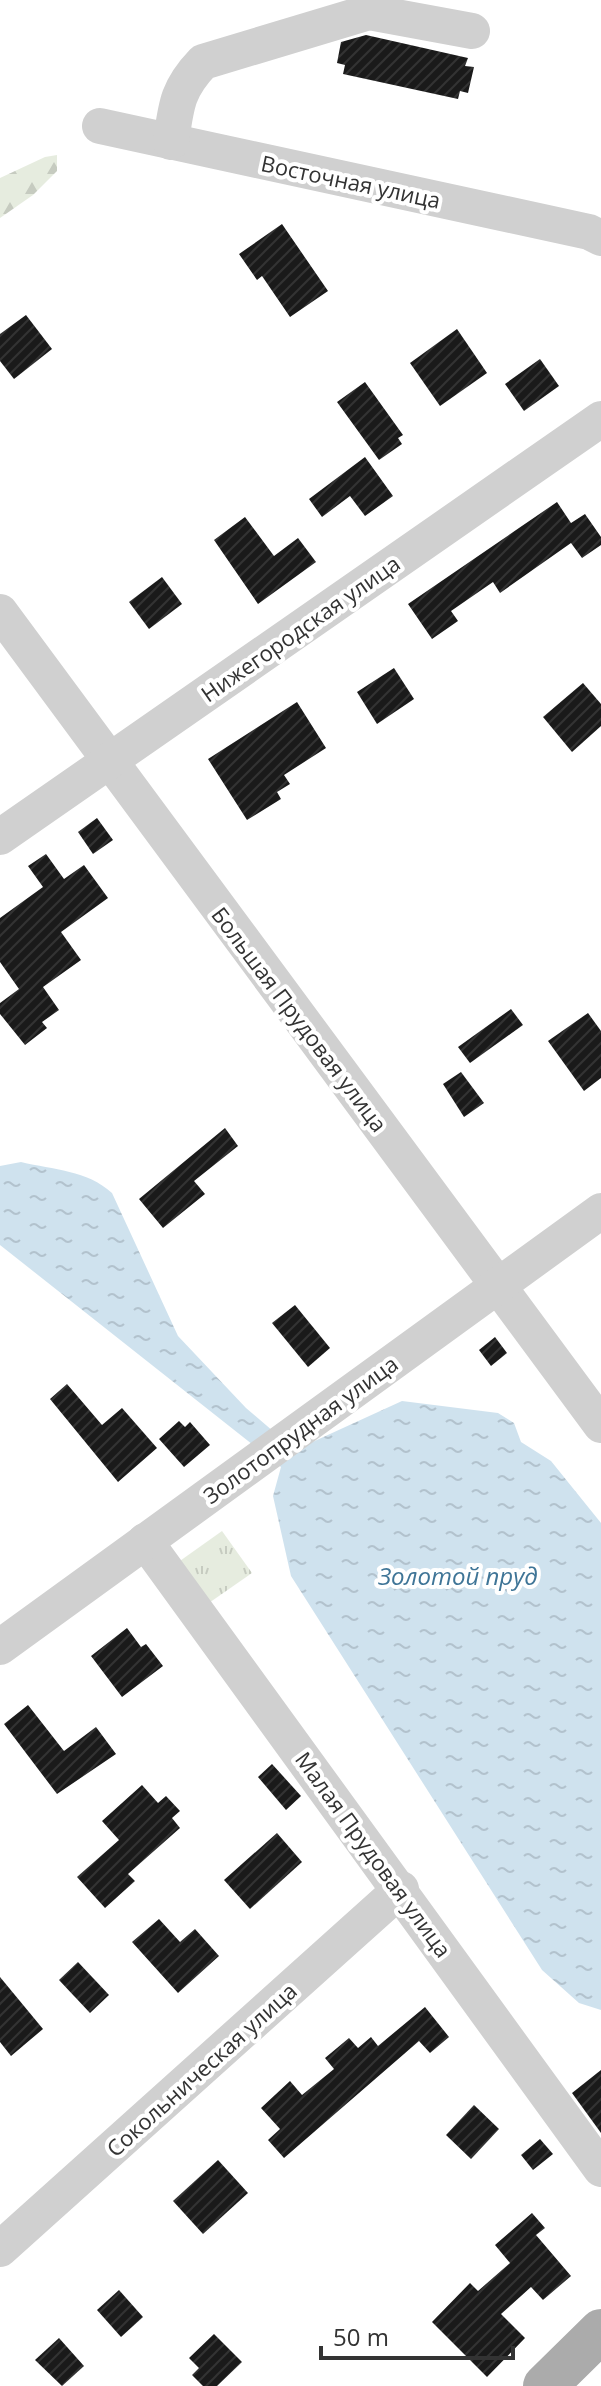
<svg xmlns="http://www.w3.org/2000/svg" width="601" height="2386" font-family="'Open Sans',sans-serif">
  <defs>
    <pattern id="grass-tufts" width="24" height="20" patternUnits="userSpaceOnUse" patternTransform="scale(2)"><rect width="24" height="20" fill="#e6ecdf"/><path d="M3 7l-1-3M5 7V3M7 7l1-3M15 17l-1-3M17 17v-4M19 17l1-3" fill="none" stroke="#c6cbc0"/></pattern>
    <pattern id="forest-firs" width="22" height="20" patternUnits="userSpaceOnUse" patternTransform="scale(2)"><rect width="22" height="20" fill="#e6ecdf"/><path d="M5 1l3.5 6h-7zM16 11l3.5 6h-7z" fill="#c6cbc0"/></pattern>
    <pattern id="water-ripples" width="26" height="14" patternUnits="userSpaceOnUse" patternTransform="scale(2)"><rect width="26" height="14" fill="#cfe2ee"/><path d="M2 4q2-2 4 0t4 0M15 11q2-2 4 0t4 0" fill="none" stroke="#b2c2cd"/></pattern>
    <pattern id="building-hatch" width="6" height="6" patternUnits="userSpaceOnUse" patternTransform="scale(2)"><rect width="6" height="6" fill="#1a1a1a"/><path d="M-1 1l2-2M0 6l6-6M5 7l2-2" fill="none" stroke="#333"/></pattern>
  </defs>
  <rect width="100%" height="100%" fill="#fff"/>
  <path fill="url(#grass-tufts)" d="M 222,1531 L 252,1573 L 206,1605 L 177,1563 Z"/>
  <path fill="url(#forest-firs)" d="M 57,155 L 57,171 L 33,195 L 0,218 L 0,178 L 45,157 Z"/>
  <path fill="url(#water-ripples)" d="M 21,1162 C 54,1170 87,1170 112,1193 L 178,1336 L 246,1408 L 295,1450 L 402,1401 L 498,1413 L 514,1423 L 521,1442 L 551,1461 L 601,1523 L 601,2010 L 579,2003 L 542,1970 L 291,1576 L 273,1496 L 281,1467 L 0,1245 L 0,1166 Z"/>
  <g fill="url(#building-hatch)">
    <path d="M 366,35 L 468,58 L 465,66 L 474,67 L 468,93 L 460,91 L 458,99 L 343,74 L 345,65 L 337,63 L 341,42 Z"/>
    <path d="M 282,224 L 328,291 L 290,317 L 262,276 L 257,280 L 239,254 Z"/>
    <path d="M 26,315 L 52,349 L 14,379 L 0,361 L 0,334 Z"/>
    <path d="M 457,329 L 487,373 L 440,406 L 410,363 Z"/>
    <path d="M 540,359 L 559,386 L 524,411 L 505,384 Z"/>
    <path d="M 365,382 L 403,435 L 398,438 L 402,444 L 379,460 L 337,402 Z"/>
    <path d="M 365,457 L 393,496 L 365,516 L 350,496 L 322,517 L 309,499 Z"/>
    <path d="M 557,502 L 571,523 L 585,514 L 601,537 L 601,545 L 582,558 L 571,543 L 500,593 L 493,582 L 451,611 L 458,621 L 432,639 L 408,604 Z"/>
    <path d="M 245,517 L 274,556 L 298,538 L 316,562 L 258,604 L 214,540 Z"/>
    <path d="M 162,577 L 182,604 L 149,629 L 129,602 Z"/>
    <path d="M 394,668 L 414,699 L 377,724 L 357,692 Z"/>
    <path d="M 583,683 L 601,704 L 601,726 L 572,752 L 543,717 Z"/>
    <path d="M 297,702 L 326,748 L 284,775 L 290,784 L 277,792 L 281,799 L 247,820 L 208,759 Z"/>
    <path d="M 97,818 L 113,840 L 93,854 L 78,832 Z"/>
    <path d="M 46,854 L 64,879 L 84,865 L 108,898 L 61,932 L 81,960 L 43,987 L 59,1010 L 42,1022 L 47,1028 L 25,1045 L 0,1014 L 0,1003 L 19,989 L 0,962 L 0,918 L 43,887 L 28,866 Z"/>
    <path d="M 511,1009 L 523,1025 L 470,1063 L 458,1047 Z"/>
    <path d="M 588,1013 L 601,1031 L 601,1078 L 584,1091 L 548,1041 Z"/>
    <path d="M 461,1072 L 484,1103 L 464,1117 L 443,1084 Z"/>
    <path d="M 225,1128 L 238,1146 L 194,1181 L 205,1194 L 163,1228 L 139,1199 Z"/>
    <path d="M 295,1305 L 330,1348 L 308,1367 L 272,1323 Z"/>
    <path d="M 495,1337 L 507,1353 L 491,1366 L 479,1350 Z"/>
    <path d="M 67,1384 L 102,1425 L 122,1408 L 157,1448 L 118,1482 L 50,1399 Z"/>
    <path d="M 179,1421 L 185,1427 L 190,1422 L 210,1445 L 184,1467 L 159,1439 Z"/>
    <path d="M 127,1628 L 141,1647 L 146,1644 L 163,1666 L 122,1697 L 91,1656 Z"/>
    <path d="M 28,1705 L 64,1751 L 96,1727 L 116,1754 L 57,1794 L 4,1724 Z"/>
    <path d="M 272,1764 L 301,1796 L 286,1810 L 258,1777 Z"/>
    <path d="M 142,1785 L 158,1803 L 166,1796 L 180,1811 L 172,1818 L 180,1828 L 128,1874 L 135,1881 L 105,1908 L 77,1877 L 119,1840 L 102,1821 Z"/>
    <path d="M 277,1833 L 302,1862 L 250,1909 L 224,1880 Z"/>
    <path d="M 159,1919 L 180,1942 L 195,1929 L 219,1956 L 178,1993 L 132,1942 Z"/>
    <path d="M 78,1962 L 109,1995 L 90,2013 L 59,1980 Z"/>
    <path d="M 0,1977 L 43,2029 L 11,2056 L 0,2042 Z"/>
    <path d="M 425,2007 L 449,2037 L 430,2053 L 419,2041 L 284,2158 L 268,2140 L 280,2129 L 261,2108 L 290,2081 L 302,2095 L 334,2069 L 325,2058 L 349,2038 L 358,2048 L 371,2037 L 378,2046 Z"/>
    <path d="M 601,2070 L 601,2133 L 572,2093 Z"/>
    <path d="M 474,2105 L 499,2129 L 471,2159 L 446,2135 Z"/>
    <path d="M 540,2139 L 553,2154 L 533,2170 L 521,2155 Z"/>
    <path d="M 218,2160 L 248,2193 L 203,2234 L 173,2201 Z"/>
    <path d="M 532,2213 L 545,2228 L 536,2235 L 571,2276 L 543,2300 L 531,2287 L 501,2314 L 525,2338 L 487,2377 L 432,2322 L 470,2283 L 478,2291 L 510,2263 L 495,2245 Z"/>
    <path d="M 119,2290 L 143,2317 L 121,2337 L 97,2310 Z"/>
    <path d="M 214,2334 L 242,2362 L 217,2386 L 203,2386 L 192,2375 L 199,2368 L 189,2358 Z"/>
    <path d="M 59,2338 L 84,2366 L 62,2386 L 35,2360 Z"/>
  </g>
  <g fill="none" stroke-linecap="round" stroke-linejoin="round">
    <g stroke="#d0d0d0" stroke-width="36">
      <path d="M 100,126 L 589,232 L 601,238"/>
      <path d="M 171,142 C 176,106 177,89 203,62 L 369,12 L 472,31"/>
      <path d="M 0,612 L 601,1425"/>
      <path d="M 0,837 L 601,419"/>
      <path d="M 145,1541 L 601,2169"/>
      <path d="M 0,1647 L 601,1211"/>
      <path d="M 0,2249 L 401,1889"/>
    </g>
    <path stroke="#ababab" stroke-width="44" d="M 545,2386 L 601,2331"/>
  </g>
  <g text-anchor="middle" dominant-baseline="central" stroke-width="8" stroke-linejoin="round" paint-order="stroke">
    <g font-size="22" fill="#333" stroke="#fff">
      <text transform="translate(351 181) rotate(12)">Восточная улица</text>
      <text transform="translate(300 628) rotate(-35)">Нижегородская улица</text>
      <text transform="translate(300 1019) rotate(53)">Большая Прудовая улица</text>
      <text transform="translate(300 1429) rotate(-36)">Золотопрудная улица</text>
      <text transform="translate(374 1854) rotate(54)">Малая Прудовая улица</text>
      <text transform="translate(201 2069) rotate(-42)">Сокольническая улица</text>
    </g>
    <g font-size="24" font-style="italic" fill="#3f7597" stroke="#fff">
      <text x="458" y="1575">Золотой пруд</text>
    </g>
  </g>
  <path d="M321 2346v12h192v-12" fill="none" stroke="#333333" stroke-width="4"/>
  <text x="333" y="2346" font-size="24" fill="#333333" stroke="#ffffff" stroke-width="6" paint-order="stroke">50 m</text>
</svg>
